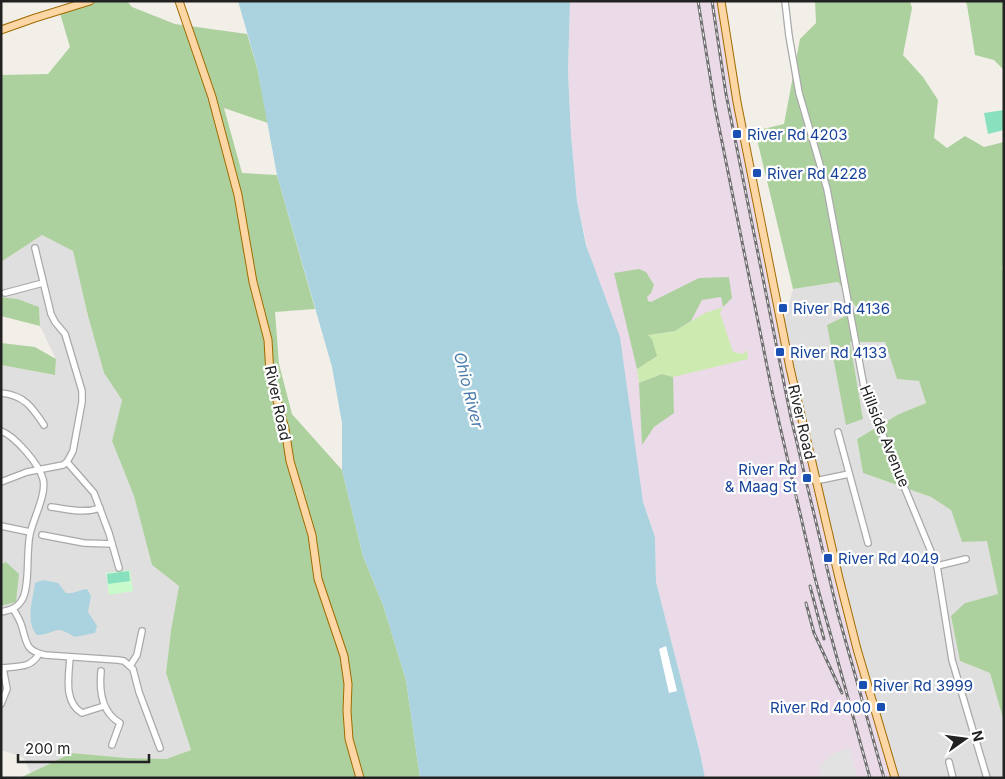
<svg xmlns="http://www.w3.org/2000/svg" width="1005" height="779" font-family="Inter,sans-serif">
  <rect width="100%" height="100%" fill="#f2efe9"/>
  <g fill="#e0dfdf">
    <path d="M 42,235 L 73,251 L 88,316 L 104,373 L 122,400 L 112,441 L 134,495 L 152,565 L 179,586 L 171,630 L 166,673 L 191,750 L 166,759 L 127,758 L 72,753 L 31,773 L 23,757 L 1,750 L 1,606 L 16,602 L 6,562 L 1,564 L 1,365 L 55,375 L 56,359 L 40,326 L 39,307 L 18,299 L 1,297 L 1,262 Z"/>
    <path d="M 838,282 L 858,311 L 827,325 L 863,418 L 850,342 L 885,342 L 897,379 L 919,381 L 926,403 L 899,414 L 857,439 L 863,473 L 931,497 L 951,510 L 962,542 L 987,540 L 998,594 L 965,603 L 960,661 L 990,673 L 1004,722 L 1004,778 L 895,778 L 857,649 L 782,329 L 793,289 Z"/>
  </g>
  <path fill="#ebdbe8" d="M 570,1 L 721,1 L 815,481 L 895,778 L 705,778 L 704,775 L 700,753 L 656,582 L 655,537 L 643,502 L 577,201 L 571,135 L 568,72 Z"/>
  <path fill="#cdebb0" d="M 723,307 L 720,313 L 733,352 L 743,354 L 747,350 L 748,359 L 673,377 L 662,374 L 639,383 L 637,369 L 657,356 L 648,335 L 675,331 L 705,313 Z"/>
  <g fill="#add19e">
    <path d="M 90,1 L 127,1 L 132,7 L 175,24 L 247,34 L 257,67 L 268,123 L 224,108 L 242,173 L 277,175 L 315,309 L 275,312 L 279,364 L 292,414 L 342,470 L 363,556 L 383,605 L 406,680 L 420,778 L 20,778 L 72,753 L 127,758 L 166,759 L 191,750 L 166,673 L 171,630 L 179,586 L 152,565 L 134,496 L 112,441 L 122,400 L 104,373 L 88,316 L 73,251 L 42,235 L 1,262 L 1,75 L 48,74 L 70,47 L 59,10 Z"/>
    <path d="M 815,1 L 910,1 L 912,8 L 903,55 L 923,77 L 938,100 L 934,138 L 947,148 L 965,136 L 984,147 L 1004,142 L 1004,265 L 1002,269 L 1004,272 L 1004,722 L 990,673 L 960,661 L 951,616 L 965,603 L 998,594 L 987,541 L 962,542 L 951,510 L 931,497 L 863,473 L 857,439 L 899,414 L 926,403 L 919,381 L 897,379 L 885,342 L 850,342 L 863,419 L 846,425 L 827,325 L 858,310 L 838,282 L 793,289 L 755,131 L 784,124 L 800,39 L 816,23 Z"/>
    <path d="M 965,1 L 1004,1 L 1004,70 L 994,60 L 975,55 L 967,5 Z"/>
    <path d="M 639,269 L 646,272 L 654,285 L 651,293 L 647,297 L 648,301 L 651,302 L 699,278 L 729,277 L 732,298 L 723,307 L 721,297 L 702,300 L 691,321 L 675,331 L 648,335 L 652,339 L 657,356 L 637,369 L 614,273 Z"/>
    <path d="M 1,297 L 18,299 L 39,307 L 40,326 L 1,316 Z"/>
    <path d="M 1,343 L 35,347 L 56,359 L 55,375 L 1,365 Z"/>
    <path d="M 662,374 L 673,377 L 674,413 L 654,427 L 642,445 L 639,383 Z"/>
    <path d="M 6,562 L 19,574 L 16,602 L 1,606 L 1,564 Z"/>
  </g>
  <path fill="#c8facc" d="M 130,570 L 133,591 L 109,595 L 106,573 Z"/>
  <g fill="#88e0be">
    <path d="M 1004,110 L 1004,130 L 988,134 L 984,113 Z"/>
    <path d="M 129,571 L 130,581 L 108,584 L 107,574 Z"/>
  </g>
  <path fill="#e2e2e2" d="M 850,748 L 857,778 L 822,778 L 819,767 L 834,753 Z"/>
  <g fill="#aad3df">
    <path d="M 238,1 L 570,1 L 568,72 L 571,135 L 577,201 L 586,245 L 620,337 L 643,502 L 655,537 L 656,582 L 700,753 L 705,778 L 420,778 L 406,680 L 383,605 L 363,556 L 342,470 L 342,423 L 332,367 L 277,175 L 257,67 Z"/>
    <path d="M 43,580 L 58,583 L 66,593 C 74,594 79,590 87,589 L 91,596 L 88,612 L 97,626 L 95,633 L 75,637 C 52,623 58,634 37,635 C 25,622 33,599 35,583 Z"/>
  </g>
  <path fill="#fff" d="M 666,646 L 677,691 L 669,693 L 659,649 Z"/>
  <g fill="none" stroke-linecap="round" stroke-linejoin="round">
    <g stroke="#a9a9a9" stroke-width="8">
      <g id="minor">
        <path d="M 785,1 L 789,36 L 799,93 L 827,189 L 865,392 L 937,566 L 952,660 L 987,778"/>
        <path d="M 5,293 L 43,283"/>
        <path d="M 1,393 C 24,395 32,407 44,425"/>
        <path d="M 1,431 C 15,436 39,464 43,479 C 47,494 33,519 30,534 C 26,552 30,583 23,598 C 18,608 11,610 1,612"/>
        <path d="M 838,432 L 868,543"/>
        <path d="M 67,462 L 94,493 L 109,533 L 119,568"/>
        <path d="M 815,481 L 849,474"/>
        <path d="M 1,482 L 27,472 L 63,465 L 67,462 L 73,451 L 82,402 L 82,391 L 65,334 L 55,322 L 51,314 L 35,248"/>
        <path d="M 51,507 C 67,509 84,514 100,508"/>
        <path d="M 1,526 L 30,532"/>
        <path d="M 42,535 L 84,543 L 112,544"/>
        <path d="M 937,566 L 966,559"/>
        <path d="M 13,609 C 17,615 20,620 22,627 C 27,644 26,651 45,655 L 118,660 L 124,661 L 133,669 L 139,692 L 160,748"/>
        <path d="M 70,657 C 69,675 63,702 82,713 L 104,706"/>
        <path d="M 130,666 L 137,655 L 142,631"/>
        <path d="M 1,668 C 17,666 30,669 39,654"/>
        <path d="M 101,671 C 99,691 101,712 120,723 L 112,745"/>
        <path d="M 1,704 L 7,689 L 3,668"/>
        <path d="M 949,762 L 953,778"/>
      </g>
    </g>
    <g stroke="#a06b00" stroke-width="9">
      <g id="major">
        <path d="M 179,1 L 212,97 L 238,195 L 253,282 L 268,340 L 270,375 L 285,429 L 290,461 L 312,535 L 318,579 L 344,656 L 348,684 L 347,711 L 349,739 L 360,778"/>
        <path d="M 721,1 L 737,102 L 790,368 L 839,578 L 857,649 L 895,778"/>
        <path d="M 1,30 L 35,18 L 90,1"/>
      </g>
    </g>
    <use href="#minor" stroke="#fff" stroke-width="5.5"/>
    <use href="#major" stroke="#fcd6a4" stroke-width="7"/>
    <g stroke="#707070" stroke-width="3">
      <g id="rail">
        <path d="M 698,1 L 715,107 L 773,396 L 815,578 L 870,778"/>
        <path d="M 712,1 L 726,94 L 791,418 L 838,614 L 884,778"/>
        <path d="M 810,586 L 824,639"/>
        <path d="M 806,603 L 814,633 L 842,693"/>
      </g>
    </g>
    <use href="#rail" stroke="#fff" stroke-width="1" stroke-dasharray="4" stroke-linecap="butt"/>
  </g>
  <g fill="#1a4fb4" stroke="#fff" stroke-width="2">
    <rect x="732" y="129" width="10" height="10" rx="2.5"/>
    <rect x="752" y="168" width="10" height="10" rx="2.5"/>
    <rect x="778" y="303" width="10" height="10" rx="2.5"/>
    <rect x="775" y="347" width="10" height="10" rx="2.5"/>
    <rect x="802" y="473" width="10" height="10" rx="2.5"/>
    <rect x="823" y="553" width="10" height="10" rx="2.5"/>
    <rect x="858" y="680" width="10" height="10" rx="2.5"/>
    <rect x="876" y="702" width="10" height="10" rx="2.5"/>
  </g>
  <g text-anchor="middle" dominant-baseline="central" stroke-width="4.5" stroke-linejoin="round" paint-order="stroke">
    <g font-size="15" fill="#164399" stroke="#fff" text-anchor="start">
      <text x="747" y="134">River Rd 4203</text>
      <text x="767" y="173">River Rd 4228</text>
      <text x="793" y="308">River Rd 4136</text>
      <text x="790" y="352">River Rd 4133</text>
      <text x="797" y="469" text-anchor="end">River Rd<tspan x="797" dy="17">&amp; Maag St</tspan></text>
      <text x="838" y="558">River Rd 4049</text>
      <text x="873" y="685">River Rd 3999</text>
      <text x="871" y="707" text-anchor="end">River Rd 4000</text>
    </g>
    <g font-size="15" fill="#222" stroke="#fff">
      <text transform="translate(278 403) rotate(78)">River Road</text>
      <text transform="translate(802 422) rotate(77)">River Road</text>
      <text transform="translate(885 436) rotate(68)">Hillside Avenue</text>
    </g>
    <g font-size="16" font-style="italic" fill="#4a7aab" stroke="#fff">
      <text transform="translate(469 390) rotate(76)">Ohio River</text>
    </g>
  </g>
  <rect width="1005" height="779" fill="none" stroke="#222222" stroke-width="5"/>
  <g transform="translate(965 739) rotate(76)" stroke="#ffffff" stroke-width="4" paint-order="stroke">
  <path d="M0-4L9 19L0 12L-9 19Z" fill="#222222"/>
  <text y="-8" font-size="14" font-weight="bold" text-anchor="middle" fill="#222222">N</text>
  </g>
  <path d="M18 754v8h131v-8" fill="none" stroke="#222222" stroke-width="2.5"/>
  <text x="25" y="754" font-size="15" fill="#222222" stroke="#ffffff" stroke-width="4" paint-order="stroke">200 m</text>
</svg>
